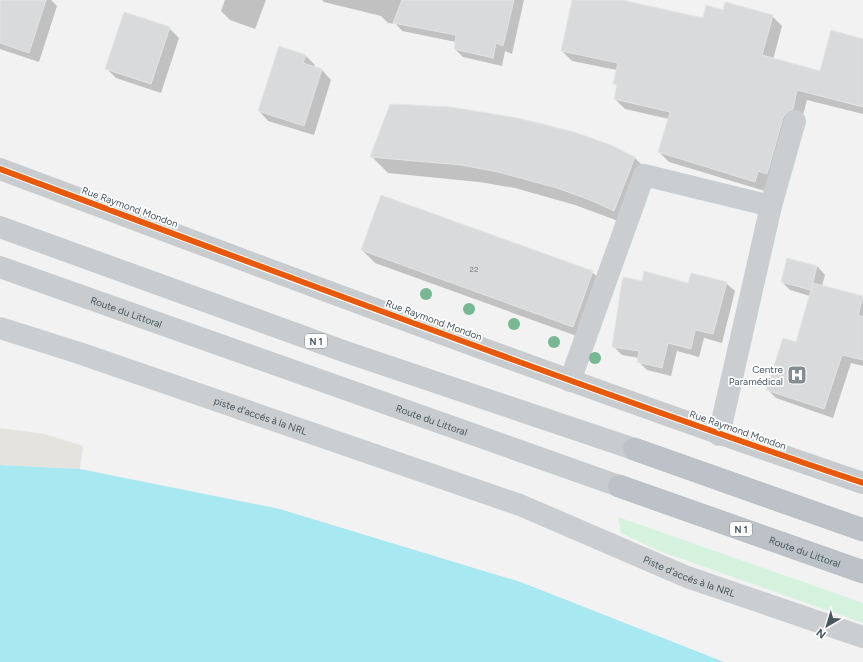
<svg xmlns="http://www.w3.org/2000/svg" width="863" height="662" font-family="Figtree,sans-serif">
  <rect width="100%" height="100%" fill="#f2f2f2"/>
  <path fill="#d5f2de" d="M 618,517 L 863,603 L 863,623 L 657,550 L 621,533 Z"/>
  <path fill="#e5e3de" d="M 0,428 L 45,434 L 83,446 L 80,469 L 0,465 Z"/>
  <path fill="#a8e8f1" d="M 0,465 L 80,469 L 280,509 L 521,582 L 724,662 L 0,662 Z"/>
  <path fill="#f2f2f2" d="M 264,504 L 281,507 L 521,580 L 725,660 L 726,662 L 521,582 Z"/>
  <g fill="#0003">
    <path d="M 0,0 L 51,0 L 57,6 L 39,62 L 0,49 Z"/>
    <path d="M 225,0 L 266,0 L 255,29 L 230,20 L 221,11 Z"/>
    <path d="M 322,0 L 524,0 L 512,54 L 505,51 L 502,66 L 463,57 L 455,49 L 456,42 L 402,31 L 396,24 L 388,23 L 381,16 L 324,2 Z"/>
    <path d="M 573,0 L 618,0 L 704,19 L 723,11 L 772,16 L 782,26 L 773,60 L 820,72 L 863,40 L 863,114 L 807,100 L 802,119 L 765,191 L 669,162 L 659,152 L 669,119 L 625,109 L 615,99 L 617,86 L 614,83 L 617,70 L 572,61 L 562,51 Z"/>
    <path d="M 169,28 L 179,38 L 161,93 L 116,78 L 106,68 Z"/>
    <path d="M 306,56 L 315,65 L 314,68 L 322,70 L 331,80 L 314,135 L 268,121 L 259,111 Z"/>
    <path d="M 371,156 L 634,157 L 651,174 L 631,227 L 613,219 L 575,205 L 515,188 L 479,182 L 388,173 Z"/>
    <path d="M 362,250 L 592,272 L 605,284 L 585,339 L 375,263 Z"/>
    <path d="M 817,266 L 825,275 L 822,286 L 863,298 L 863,366 L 851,363 L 833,418 L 776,398 L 767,389 L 797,343 L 810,296 L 790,290 L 782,282 Z"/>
    <path d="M 642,282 L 688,284 L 726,283 L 735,291 L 722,343 L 704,338 L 699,357 L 677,351 L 671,376 L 647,370 L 638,361 L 639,358 L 622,355 L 613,346 Z"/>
  </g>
  <g fill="#d9dadb" stroke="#e3e4e4">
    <path d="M 0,0 L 46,0 L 29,53 L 0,43 Z"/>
    <path d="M 402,0 L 514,0 L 503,46 L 496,43 L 493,58 L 454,49 L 456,35 L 393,23 Z"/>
    <path d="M 572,0 L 622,0 L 703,18 L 706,5 L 723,10 L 725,2 L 773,15 L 762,55 L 820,71 L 831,30 L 863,39 L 863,107 L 797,90 L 793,109 L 787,112 L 783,118 L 767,174 L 758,171 L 755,182 L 658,152 L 670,112 L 614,99 L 617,84 L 613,84 L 618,63 L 561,51 Z"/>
    <path d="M 124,12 L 170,27 L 151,84 L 105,69 Z"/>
    <path d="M 279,46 L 306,55 L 303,63 L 322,69 L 304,126 L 258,111 Z"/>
    <path d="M 390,104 L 451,107 L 518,118 L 574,132 L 613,146 L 635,157 L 614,211 L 595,202 L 557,188 L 498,172 L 461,165 L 370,157 Z"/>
    <path d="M 381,195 L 593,271 L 573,327 L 361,250 Z"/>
    <path d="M 787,258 L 817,266 L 811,290 L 781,282 Z"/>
    <path d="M 644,271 L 688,283 L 691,273 L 727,282 L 713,334 L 695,330 L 691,349 L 668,343 L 662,368 L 637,362 L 639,351 L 612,347 L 622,281 L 624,277 L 642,281 Z"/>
    <path d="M 813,283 L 863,296 L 858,315 L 863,317 L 863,360 L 842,355 L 824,409 L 766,390 L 783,338 L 796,342 Z"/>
  </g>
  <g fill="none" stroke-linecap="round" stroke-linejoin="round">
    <g stroke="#b6bdc2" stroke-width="23">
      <g id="highway">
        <path d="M 634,449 L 863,530"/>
        <path id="s3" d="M 619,486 L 863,572"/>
      </g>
    </g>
    <g stroke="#cbced0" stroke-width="22">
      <path id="s1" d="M 0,328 L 79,353 L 520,505 L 687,577 L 863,637"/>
      <path d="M 570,381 L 644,175 L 771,206"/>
      <path d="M 719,435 L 771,206 L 795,121"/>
    </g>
    <g stroke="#c8ccce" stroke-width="22">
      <path d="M 0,169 C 287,276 573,385 863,483"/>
      <path d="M 0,227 L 346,352 L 634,449"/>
      <path id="s2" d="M 0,267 L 619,486"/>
    </g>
    <use href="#highway" stroke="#bcc2c7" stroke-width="22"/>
    <g stroke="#fff" stroke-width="8">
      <path id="cycleway" d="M 0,169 C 287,276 573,385 863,483"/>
    </g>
    <use href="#cycleway" stroke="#e8590c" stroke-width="6"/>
  </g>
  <g fill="#77b791">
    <circle cx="426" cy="294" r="6"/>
    <circle cx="469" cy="309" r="6"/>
    <circle cx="514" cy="324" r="6"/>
    <circle cx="554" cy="342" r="6"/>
    <circle cx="595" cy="358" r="6"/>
  </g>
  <defs>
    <g id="hospital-square" transform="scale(1)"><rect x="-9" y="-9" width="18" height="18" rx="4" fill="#838d92" stroke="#fff"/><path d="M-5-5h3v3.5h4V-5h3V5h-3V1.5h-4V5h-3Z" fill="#fff"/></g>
  </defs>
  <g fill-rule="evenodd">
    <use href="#hospital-square" x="797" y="375"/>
  </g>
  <g text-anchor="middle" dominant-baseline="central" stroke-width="3.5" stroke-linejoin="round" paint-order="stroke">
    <g font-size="8" fill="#6d787f">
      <text x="474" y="269">22</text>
    </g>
    <g fill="#fff" stroke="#7e898f" stroke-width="1">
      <rect x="305" y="334" width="22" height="14" rx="3"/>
      <rect x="730" y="522" width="22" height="14" rx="3"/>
    </g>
    <g font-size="9" font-weight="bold" fill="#47565f">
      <text x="316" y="341">N 1</text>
      <text x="741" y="529">N 1</text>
    </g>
    <g font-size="10" fill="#47565f" stroke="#fff">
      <text transform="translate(130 207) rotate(20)">Rue Raymond Mondon</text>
      <text stroke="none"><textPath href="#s2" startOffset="134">Route du Littoral</textPath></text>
      <text transform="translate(434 320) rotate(20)">Rue Raymond Mondon</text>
      <text stroke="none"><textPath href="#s1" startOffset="275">piste d'accés à la NRL</textPath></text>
      <text stroke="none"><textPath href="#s2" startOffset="458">Route du Littoral</textPath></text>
      <text transform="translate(738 430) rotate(19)">Rue Raymond Mondon</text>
      <text stroke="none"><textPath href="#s3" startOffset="197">Route du Littoral</textPath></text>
      <text stroke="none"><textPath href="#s1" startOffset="733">Piste d'accés à la NRL</textPath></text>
    </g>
    <g font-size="10" fill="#47565f" stroke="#fff" text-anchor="end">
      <text x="783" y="369">Centre<tspan x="783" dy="12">Paramédical</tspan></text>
    </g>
  </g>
  <g transform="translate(827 626) rotate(218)" stroke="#ffffff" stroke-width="3" paint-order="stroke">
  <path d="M0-3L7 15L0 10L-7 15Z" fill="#47565f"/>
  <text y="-6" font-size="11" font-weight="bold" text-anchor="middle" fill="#47565f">N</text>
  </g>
</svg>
